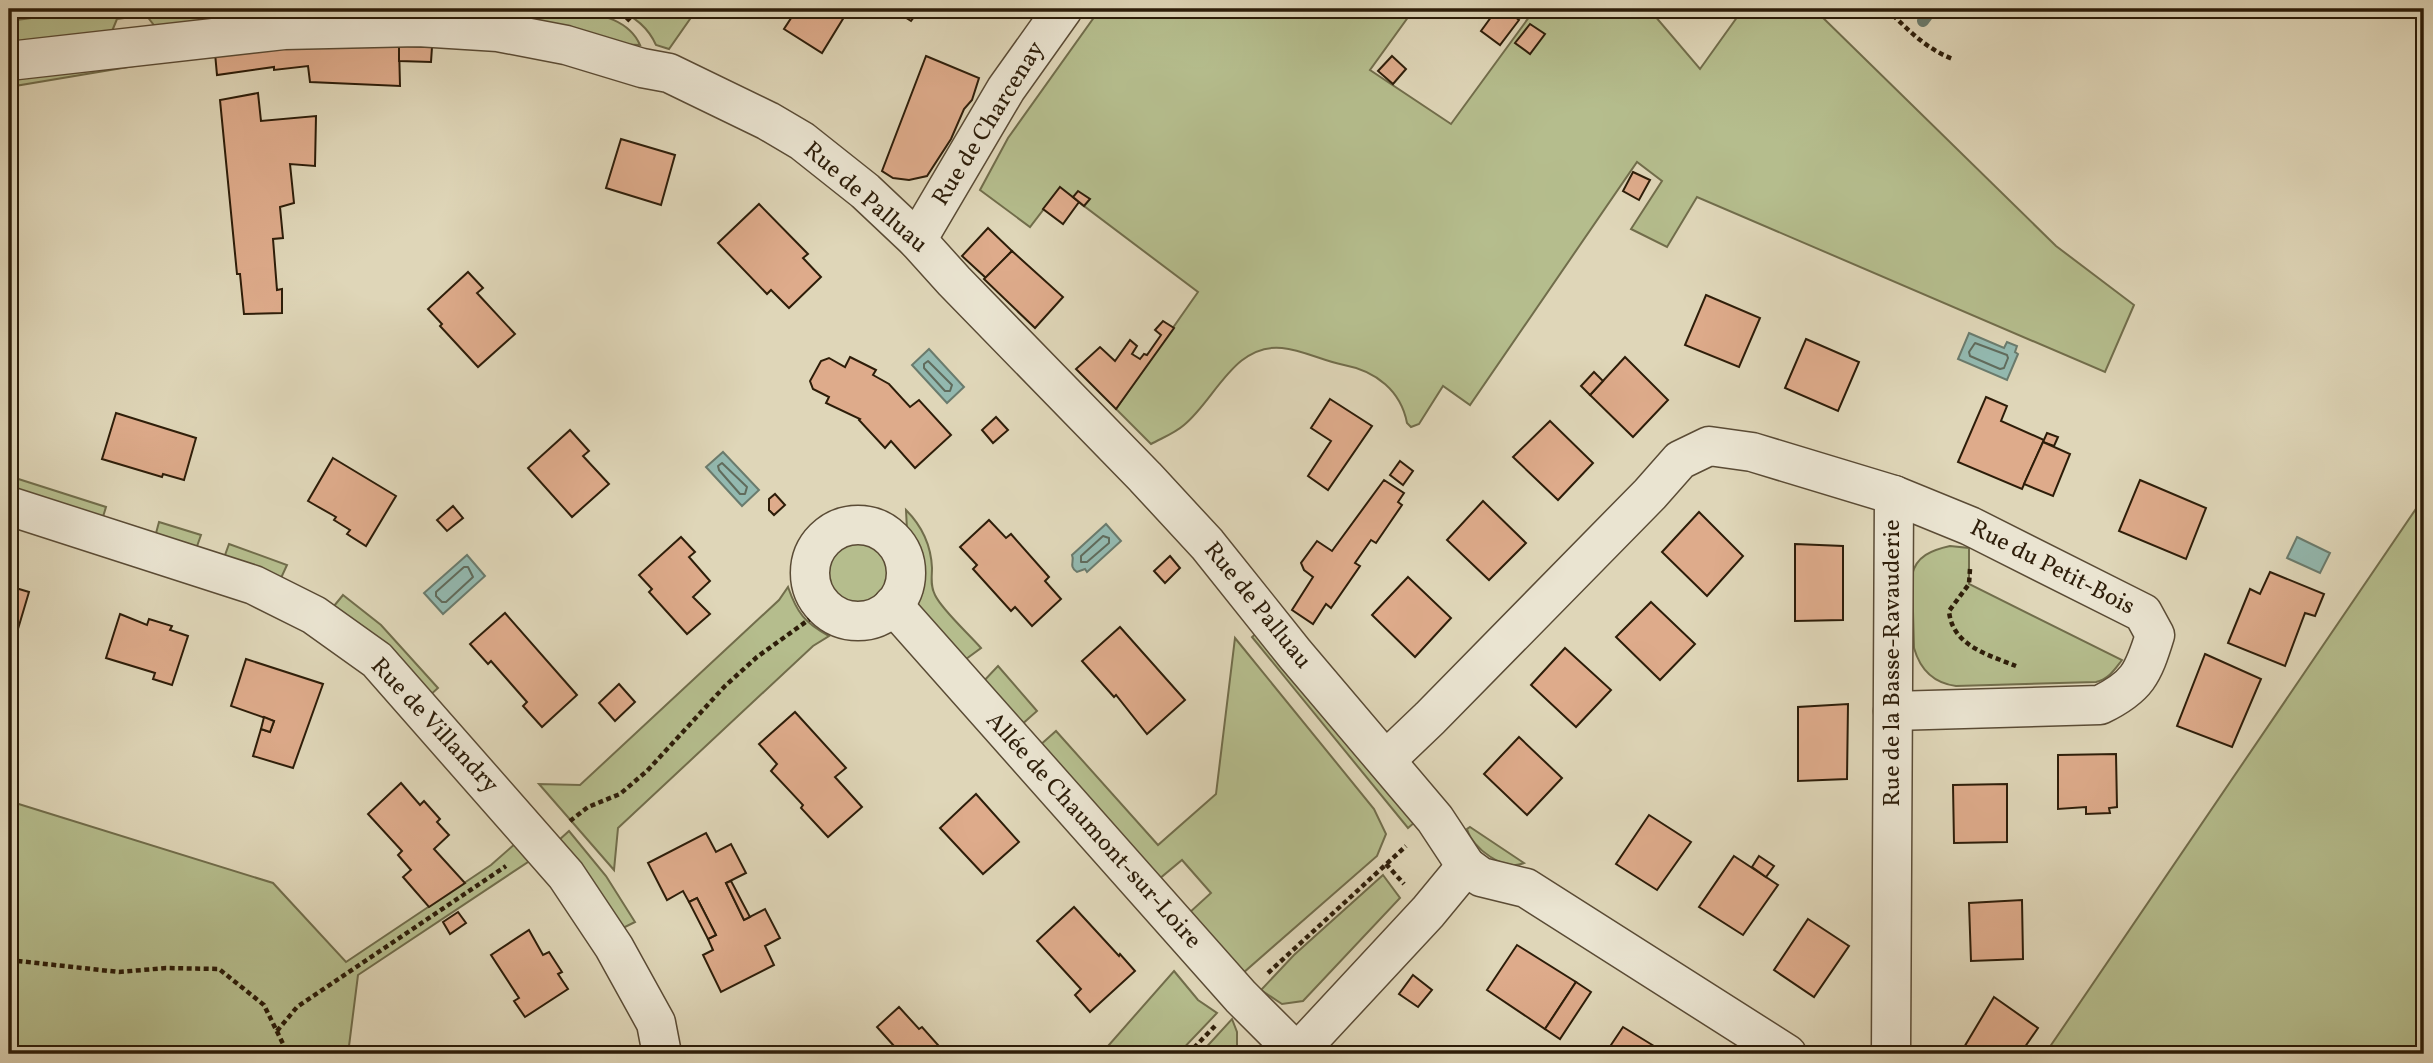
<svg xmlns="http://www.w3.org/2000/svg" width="2433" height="1063" font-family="Vollkorn,serif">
  <rect width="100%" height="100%" fill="#dfd6b8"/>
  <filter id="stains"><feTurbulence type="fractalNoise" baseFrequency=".00286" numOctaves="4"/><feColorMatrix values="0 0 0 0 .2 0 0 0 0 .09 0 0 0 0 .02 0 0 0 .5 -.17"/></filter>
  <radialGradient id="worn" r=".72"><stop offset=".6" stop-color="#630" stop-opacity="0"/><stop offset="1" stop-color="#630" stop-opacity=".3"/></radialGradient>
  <g fill="#b5bd8d" stroke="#716d4b" stroke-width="2">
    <path d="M 99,9 L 573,9 C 598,14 629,19 640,45 L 157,29 L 146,15 L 117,19 L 110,36 L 9,49 L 9,21 Z"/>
    <path d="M 616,9 L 697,9 L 669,49 L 656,45 C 648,27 634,16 616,9 Z"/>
    <path d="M 1100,9 L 1414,9 L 1370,70 L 1451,124 L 1535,9 L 1649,9 L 1700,69 L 1743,9 L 1814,9 L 2056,246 L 2134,305 L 2105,372 L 1697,197 L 1667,247 L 1631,229 L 1662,181 L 1637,162 L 1470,405 L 1443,386 L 1419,424 L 1411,427 L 1407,423 C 1401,391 1376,371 1344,365 C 1323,361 1303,350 1282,348 C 1234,343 1215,400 1184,425 C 1175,433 1162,438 1151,444 L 1116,409 L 1198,292 L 1060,188 L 1030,227 L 980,190 L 1008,138 Z"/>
    <path d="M 158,62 L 9,87 L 9,76 Z"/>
    <path d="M 9,476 L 106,507 L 102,520 L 9,492 Z"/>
    <path d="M 2424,497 L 2424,1054 L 2045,1054 Z"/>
    <path d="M 906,510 C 923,527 931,545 932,568 C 932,577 930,586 935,595 C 942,610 969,634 981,648 L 962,662 L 916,609 L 921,563 L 907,530 Z"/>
    <path d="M 159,522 L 201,535 L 196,549 L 155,537 Z"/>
    <circle cx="858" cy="571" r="31"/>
    <path d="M 229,544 L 287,565 L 281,578 L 224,558 Z"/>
    <path d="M 1950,546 L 1969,548 L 1969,584 L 2122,660 C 2115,669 2109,679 2096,682 L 1956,686 C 1933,683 1920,669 1914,648 L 1912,575 C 1916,556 1932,550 1950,546 Z"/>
    <path d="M 788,587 C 797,613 805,623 829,636 L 813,646 L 618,828 L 614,870 L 539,784 L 580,785 L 779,600 Z"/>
    <path d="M 343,595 L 381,625 L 438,688 L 428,697 L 334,606 Z"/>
    <path d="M 1259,631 L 1415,822 L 1408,828 L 1252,637 Z"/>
    <path d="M 1235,638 L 1374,809 L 1386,834 L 1377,856 L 1243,973 L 1189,913 L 1211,893 L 1182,860 L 1159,879 L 1039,746 L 1056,731 L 1158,845 L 1216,794 Z"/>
    <path d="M 998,666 L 1037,711 L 1020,726 L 980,685 Z"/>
    <path d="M 9,801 L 273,883 L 346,962 L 491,865 L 516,843 L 531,860 L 358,975 L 348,1054 L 9,1054 Z"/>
    <path d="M 1470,827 L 1524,863 C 1504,872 1472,848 1467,829 Z"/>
    <path d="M 569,831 L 606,876 L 635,922 L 621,929 L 558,841 Z"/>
    <path d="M 1383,875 L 1400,898 L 1303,1001 L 1282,1004 L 1261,990 L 1294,955 Z"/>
    <path d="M 1174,971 L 1198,1000 L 1217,1013 L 1178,1054 L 1101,1054 Z"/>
    <path d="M 1232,1019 L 1237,1032 L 1237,1054 L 1200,1054 Z"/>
  </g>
  <g fill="#93b9b0" stroke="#6a7b6d" stroke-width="2">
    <path d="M 1969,333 L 2004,348 L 2007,342 L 2017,346 L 2015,352 L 2018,354 L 2007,380 L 1958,359 Z"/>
    <path d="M 929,349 L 964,387 L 947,403 L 912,365 Z"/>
    <path d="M 723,452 L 759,490 L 742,506 L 706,467 Z"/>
    <path d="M 1106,524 L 1121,541 L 1087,572 L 1085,569 L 1077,572 C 1068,566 1075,561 1072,555 Z"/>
    <path d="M 2297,537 L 2330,553 L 2320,573 L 2287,558 Z"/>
    <path d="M 467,555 L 485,576 L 443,614 L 424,593 Z"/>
  </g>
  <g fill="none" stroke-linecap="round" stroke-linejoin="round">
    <g stroke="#606b5c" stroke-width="2">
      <path d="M 1975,343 L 2007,355 L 2008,358 L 2004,368 L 2000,369 L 1970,356 L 1969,352 Z"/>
      <path d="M 928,361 L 952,385 L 950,391 L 945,391 L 924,368 L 924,364 Z"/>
      <path d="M 722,463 L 747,487 L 745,494 L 740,494 L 719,470 L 718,466 Z"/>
      <path d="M 1103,536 L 1109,538 L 1109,543 L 1087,562 L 1081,562 L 1081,556 Z"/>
      <path d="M 464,567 L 468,567 L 473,577 L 446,602 L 442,602 L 436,596 L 436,592 Z"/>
    </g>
    <path stroke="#6a7b6d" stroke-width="12" d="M 1923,21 L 1932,9"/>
  </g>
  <g fill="#deab8b" stroke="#2d1d09" stroke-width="2">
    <path d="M 797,9 L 849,9 L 822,53 L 784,29 Z"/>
    <path d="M 892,9 L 920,9 L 911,21 Z"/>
    <path d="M 1497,9 L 1505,9 L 1519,20 L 1500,45 L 1481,31 Z"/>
    <path d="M 1530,24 L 1545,34 L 1530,54 L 1515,43 Z"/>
    <path d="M 303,43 L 399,46 L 400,86 L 310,82 L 308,66 L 274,70 L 274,67 L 217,75 L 215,53 Z"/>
    <path d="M 399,46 L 432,47 L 431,62 L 399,61 Z"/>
    <path d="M 926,56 L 979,78 L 972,100 L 964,109 L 951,139 L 927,176 L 909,180 L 893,178 L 882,171 Z"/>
    <path d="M 1392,56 L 1406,69 L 1393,84 L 1378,71 Z"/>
    <path d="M 258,93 L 261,121 L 316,116 L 315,166 L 290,164 L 294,203 L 280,207 L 283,238 L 273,239 L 277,290 L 282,289 L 282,313 L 244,314 L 240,274 L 237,274 L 220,100 Z"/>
    <path d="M 621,139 L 675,155 L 661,205 L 606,188 Z"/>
    <path d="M 1633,172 L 1650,180 L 1639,200 L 1623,191 Z"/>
    <path d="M 1060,187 L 1079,202 L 1063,224 L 1043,209 Z"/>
    <path d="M 1078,191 L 1090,199 L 1084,206 L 1073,197 Z"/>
    <path d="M 759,204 L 808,254 L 803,258 L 821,277 L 789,308 L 771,290 L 767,294 L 718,243 Z"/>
    <path d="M 988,228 L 1012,251 L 986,278 L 962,256 Z"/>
    <path d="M 1012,251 L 1063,297 L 1035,328 L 984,279 Z"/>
    <path d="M 468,272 L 483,288 L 477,293 L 515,334 L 478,367 L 440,326 L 442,324 L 428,309 Z"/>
    <path d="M 1706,295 L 1760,318 L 1739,367 L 1685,345 Z"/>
    <path d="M 1163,321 L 1174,328 L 1116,409 L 1076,369 L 1100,347 L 1115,361 L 1130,340 L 1137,346 L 1132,354 L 1140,359 L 1144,354 L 1147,355 L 1161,335 L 1155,330 Z"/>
    <path d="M 1806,339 L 1859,362 L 1838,411 L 1785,388 Z"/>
    <path d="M 850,357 L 876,370 L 873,375 L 889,384 L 910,407 L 919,400 L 951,435 L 915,468 L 891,441 L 885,448 L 859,420 L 860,419 L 826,403 L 829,397 L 813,389 L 810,381 L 821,361 L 829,358 L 845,367 Z"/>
    <path d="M 1625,357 L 1668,400 L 1633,437 L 1590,395 Z"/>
    <path d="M 1594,372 L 1603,381 L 1590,395 L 1581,386 Z"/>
    <path d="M 1986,397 L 2007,406 L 2001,421 L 2044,440 L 2022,489 L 1958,462 Z"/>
    <path d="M 1330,399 L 1372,426 L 1328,490 L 1308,476 L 1331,441 L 1311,428 Z"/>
    <path d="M 116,413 L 196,438 L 184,480 L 163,474 L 162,477 L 102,459 Z"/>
    <path d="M 996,417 L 1008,430 L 993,443 L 982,430 Z"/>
    <path d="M 1550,421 L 1593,463 L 1558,500 L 1513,457 Z"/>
    <path d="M 570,430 L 589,451 L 583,456 L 609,484 L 572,517 L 528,468 Z"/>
    <path d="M 2047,433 L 2058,437 L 2054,446 L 2043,442 Z"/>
    <path d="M 2043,442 L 2070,454 L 2053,496 L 2024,484 Z"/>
    <path d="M 333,458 L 396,496 L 366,546 L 347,534 L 350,530 L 334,520 L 336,517 L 308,501 Z"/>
    <path d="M 1400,461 L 1413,471 L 1403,485 L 1390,475 Z"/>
    <path d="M 1384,480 L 1404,493 L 1398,502 L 1402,505 L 1376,543 L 1371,540 L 1355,563 L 1360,566 L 1331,608 L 1326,604 L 1313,624 L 1292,610 L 1313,577 L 1304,570 L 1301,563 L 1317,541 L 1332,551 Z"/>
    <path d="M 2140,480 L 2206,508 L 2186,559 L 2119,531 Z"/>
    <path d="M 775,494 L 785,505 L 774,515 L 769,510 L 769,499 Z"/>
    <path d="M 1483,501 L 1526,543 L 1489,580 L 1447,540 Z"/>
    <path d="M 453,506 L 463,518 L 447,531 L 437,520 Z"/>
    <path d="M 1699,512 L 1743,556 L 1707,596 L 1662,552 Z"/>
    <path d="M 989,520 L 1006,538 L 1011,534 L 1049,577 L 1045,581 L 1061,599 L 1032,626 L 1015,607 L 1011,611 L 973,569 L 977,565 L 960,547 Z"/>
    <path d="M 681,537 L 695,552 L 689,557 L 710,581 L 693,597 L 710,614 L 687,634 L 649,592 L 652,589 L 639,575 Z"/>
    <path d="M 1795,544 L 1843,546 L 1843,620 L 1795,621 Z"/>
    <path d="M 1170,556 L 1180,568 L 1165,583 L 1154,571 Z"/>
    <path d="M 2270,572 L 2324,594 L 2315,616 L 2305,613 L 2285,666 L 2228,643 L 2250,589 L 2260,594 Z"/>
    <path d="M 1408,577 L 1451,618 L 1415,657 L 1372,615 Z"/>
    <path d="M 9,586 L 29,592 L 15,639 L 9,637 Z"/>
    <path d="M 1651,602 L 1695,644 L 1660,680 L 1616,637 Z"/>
    <path d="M 505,613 L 577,695 L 542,727 L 523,706 L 527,702 L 491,661 L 488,664 L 470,644 Z"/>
    <path d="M 120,614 L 147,625 L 149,619 L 172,626 L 170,630 L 188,636 L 172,685 L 153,679 L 155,673 L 106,658 Z"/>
    <path d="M 1120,627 L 1185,700 L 1147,734 L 1116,695 L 1114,697 L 1082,661 Z"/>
    <path d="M 1565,648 L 1611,690 L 1576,727 L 1531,685 Z"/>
    <path d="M 2205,654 L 2261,679 L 2232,747 L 2177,726 Z"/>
    <path d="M 246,659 L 323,684 L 293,768 L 253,756 L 261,729 L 270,732 L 274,721 L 231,706 Z"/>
    <path d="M 619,684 L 635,702 L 615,721 L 599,703 Z"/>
    <path d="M 1848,704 L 1847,779 L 1798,781 L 1798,707 Z"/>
    <path d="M 795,712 L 846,768 L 835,777 L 862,807 L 828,837 L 801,808 L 803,805 L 771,771 L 777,764 L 759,744 Z"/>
    <path d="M 264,717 L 274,721 L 270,732 L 261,729 Z"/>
    <path d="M 1519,737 L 1562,778 L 1527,815 L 1484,774 Z"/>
    <path d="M 2116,754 L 2117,807 L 2109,808 L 2110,813 L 2086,814 L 2086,807 L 2058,809 L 2058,755 Z"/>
    <path d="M 401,783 L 420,805 L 424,801 L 440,819 L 437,822 L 449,835 L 434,849 L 465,883 L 429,907 L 403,877 L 411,870 L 398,855 L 402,851 L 368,814 Z"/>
    <path d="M 2007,784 L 2007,842 L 1954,843 L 1953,785 Z"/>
    <path d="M 976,794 L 1019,842 L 983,874 L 940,828 Z"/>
    <path d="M 1649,815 L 1691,842 L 1657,890 L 1616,864 Z"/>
    <path d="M 706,833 L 716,852 L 731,844 L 746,873 L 726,883 L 744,920 L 765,909 L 780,938 L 765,946 L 774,965 L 721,992 L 703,955 L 713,950 L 708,939 L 716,935 L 697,898 L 689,902 L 683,891 L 667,900 L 648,863 Z"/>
    <path d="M 1734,856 L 1778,885 L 1743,935 L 1699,907 Z"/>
    <path d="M 1759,856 L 1774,866 L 1766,877 L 1752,867 Z"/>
    <path d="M 731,881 L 750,917 L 744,920 L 726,883 Z"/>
    <path d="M 697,898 L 716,935 L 708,939 L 689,902 Z"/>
    <path d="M 2022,900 L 2023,959 L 1971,961 L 1969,903 Z"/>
    <path d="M 1074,907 L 1119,956 L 1120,954 L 1135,971 L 1090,1012 L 1075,995 L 1081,989 L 1037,941 Z"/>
    <path d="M 458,912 L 466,923 L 450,934 L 443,922 Z"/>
    <path d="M 1808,919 L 1849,946 L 1814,997 L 1774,970 Z"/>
    <path d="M 529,930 L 543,955 L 549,952 L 562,972 L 558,974 L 568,989 L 525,1017 L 514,1001 L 519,998 L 491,955 Z"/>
    <path d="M 1517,945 L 1576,982 L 1545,1029 L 1487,990 Z"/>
    <path d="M 1413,975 L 1432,990 L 1418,1007 L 1399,994 Z"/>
    <path d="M 1576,982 L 1591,992 L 1560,1039 L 1545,1029 Z"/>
    <path d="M 1994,997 L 2038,1028 L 2020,1054 L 1971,1054 L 1963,1049 Z"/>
    <path d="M 899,1007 L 919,1029 L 922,1027 L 946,1054 L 885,1054 L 894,1046 L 877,1027 Z"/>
    <path d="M 1623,1027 L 1654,1046 L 1668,1054 L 1605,1054 Z"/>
  </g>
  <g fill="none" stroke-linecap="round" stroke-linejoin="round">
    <g stroke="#5a4b35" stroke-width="41">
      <g id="minor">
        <path d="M 9,61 L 284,30 L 418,27 L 498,32 L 566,45 L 642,68 L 669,73 L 768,121 L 802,141 L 865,191 L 917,240 L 954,281 L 1145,477 L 1207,544 L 1295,654 L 1435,819 L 1466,866 L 1481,877 L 1526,888 L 1787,1054"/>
        <path d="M 917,240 L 1006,89 L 1063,9"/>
        <path d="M 9,506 L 254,585 L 314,615 L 377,660 L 566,875 L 614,947 L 656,1023 L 662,1054"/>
        <circle cx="858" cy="573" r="48"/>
        <path d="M 893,605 L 1241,997 L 1297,1053"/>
        <path d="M 1893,711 L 2100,705 C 2137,687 2143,674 2155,635 L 2143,613 L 1970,526 L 1894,495"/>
        <path d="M 1386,760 L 1430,718 L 1650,494 L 1680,460 L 1709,446 L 1752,452 L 1894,495 L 1891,1054"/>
        <path d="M 1296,1054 L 1428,912 L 1466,866"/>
      </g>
    </g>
    <g stroke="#2d1d09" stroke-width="4.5" stroke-dasharray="5 3.5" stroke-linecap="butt">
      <path d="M 594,9 L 624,15 L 632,23"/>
      <path d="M 1887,9 C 1907,29 1926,49 1953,59"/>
      <path d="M 9,11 L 29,9"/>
      <path d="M 1970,569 L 1969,584 L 1949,611 C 1952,646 1989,655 2016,666"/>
      <path d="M 570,821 L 588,807 L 620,794 L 647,771 L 725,686 L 757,657 L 825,608"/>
      <path d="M 1386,864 L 1404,884"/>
      <path d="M 9,960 L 119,972 L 166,968 L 219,969 L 264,1005 L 288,1054"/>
      <path d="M 1268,973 L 1406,846"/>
      <path d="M 277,1031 L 297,1007 L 506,866"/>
      <path d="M 1188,1054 L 1215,1026"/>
    </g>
    <use href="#minor" stroke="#eae4d1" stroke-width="38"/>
  </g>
  <g text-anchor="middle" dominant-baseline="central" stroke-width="7" stroke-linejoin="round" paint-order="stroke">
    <g font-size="24" fill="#2d1d09" stroke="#eae4d1">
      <text transform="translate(989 124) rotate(-58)">Rue de Charcenay</text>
      <text transform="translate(865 198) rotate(41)">Rue de Palluau</text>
      <text transform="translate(2052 568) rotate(27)">Rue du Petit-Bois</text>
      <text transform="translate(1257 606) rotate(51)">Rue de Palluau</text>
      <text transform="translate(1893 663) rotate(-90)">Rue de la Basse-Ravauderie</text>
      <text transform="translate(434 726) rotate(47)">Rue de Villandry</text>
      <text transform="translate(1093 831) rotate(48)">Allée de Chaumont-sur-Loire</text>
    </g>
  </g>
  <rect width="2433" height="1063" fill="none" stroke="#dfd6b8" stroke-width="35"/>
  <rect x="10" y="10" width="2412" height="1042" fill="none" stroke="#2d1d09" stroke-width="3.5"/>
  <rect x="18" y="18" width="2398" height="1028" fill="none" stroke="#2d1d09" stroke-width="2"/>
  <rect width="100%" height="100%" filter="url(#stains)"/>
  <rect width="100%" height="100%" fill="url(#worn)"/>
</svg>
